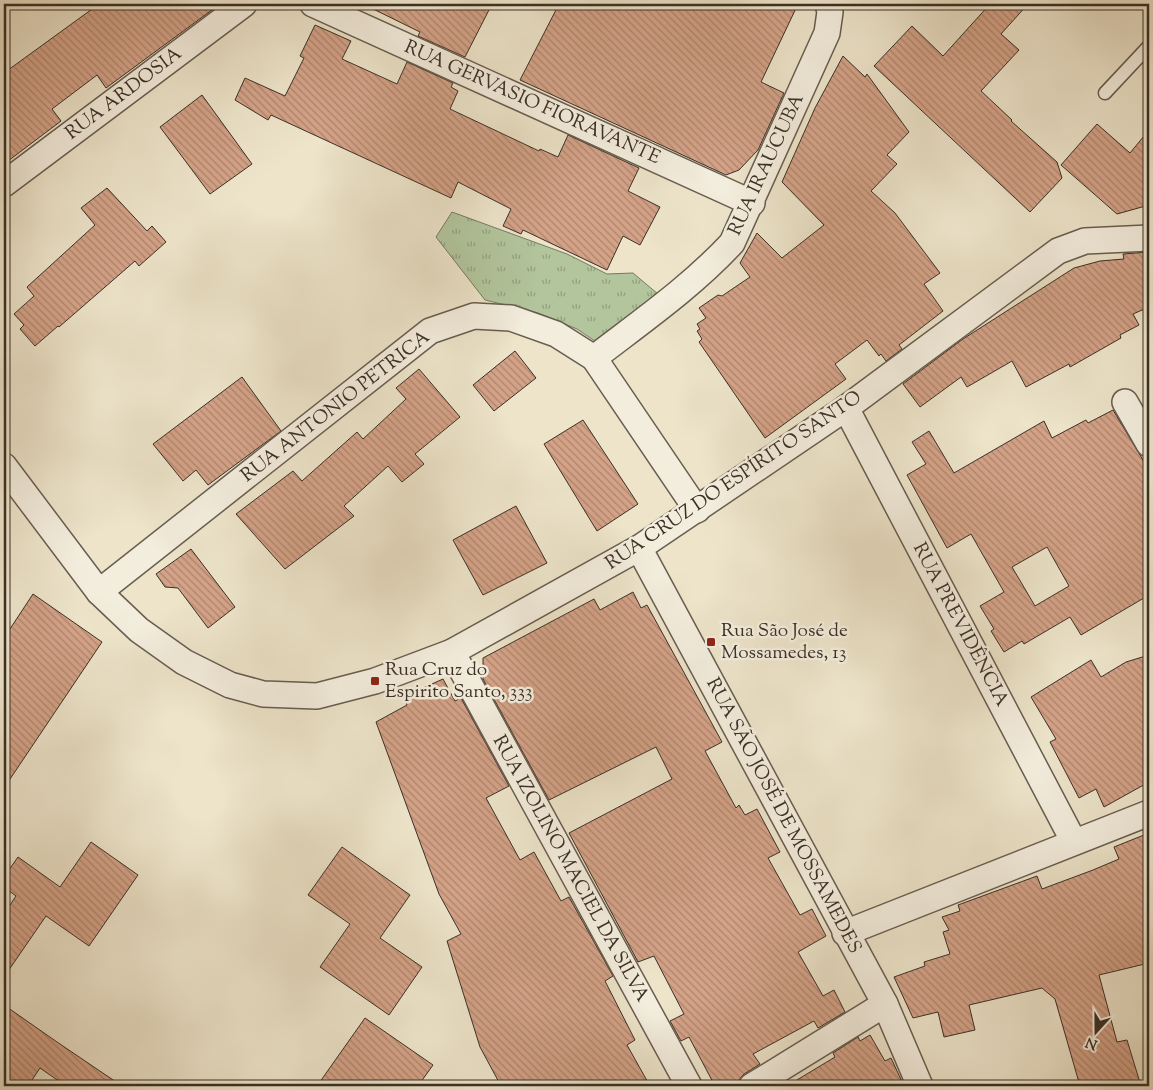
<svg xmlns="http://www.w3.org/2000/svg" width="1153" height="1090" font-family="'Sorts Mill Goudy',serif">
  <defs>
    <pattern id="grass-tufts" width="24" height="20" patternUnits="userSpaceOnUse" patternTransform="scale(1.25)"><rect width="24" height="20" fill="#b2c59c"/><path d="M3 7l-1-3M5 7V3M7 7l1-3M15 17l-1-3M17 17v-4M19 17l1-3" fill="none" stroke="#92a07f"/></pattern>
    <pattern id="building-back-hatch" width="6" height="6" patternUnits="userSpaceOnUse" patternTransform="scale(1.25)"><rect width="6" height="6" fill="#d4a287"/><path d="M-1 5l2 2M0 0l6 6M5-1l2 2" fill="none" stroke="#ad846e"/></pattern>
  </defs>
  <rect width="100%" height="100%" fill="#ede4ca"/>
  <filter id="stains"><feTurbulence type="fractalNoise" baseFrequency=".004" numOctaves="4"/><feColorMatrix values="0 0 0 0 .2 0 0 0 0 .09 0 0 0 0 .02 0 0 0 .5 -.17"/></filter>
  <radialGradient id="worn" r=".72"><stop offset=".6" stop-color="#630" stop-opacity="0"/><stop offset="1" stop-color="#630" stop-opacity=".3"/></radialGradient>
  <path fill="url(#grass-tufts)" stroke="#767a62" d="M 452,212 L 567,254 L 607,274 L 633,273 L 658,294 L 598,343 L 577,329 L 538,313 L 485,300 L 436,237 Z"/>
  <g fill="url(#building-back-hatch)" stroke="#3b3027" fill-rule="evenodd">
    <path d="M 99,4 L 220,4 L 106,88 L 97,75 L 52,109 L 61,121 L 4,164 L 4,73 Z"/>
    <path d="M 363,4 L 492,4 L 465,57 L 418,36 L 420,32 Z"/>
    <path d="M 559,4 L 798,4 L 761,82 L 784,93 L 758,150 L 739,170 L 726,175 L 520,80 Z"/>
    <path d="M 990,4 L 1028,4 L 1001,34 L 1019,50 L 981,91 L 1012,120 L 1011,121 L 1057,162 L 1062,178 L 1030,212 L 874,66 L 912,26 L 943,56 Z"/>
    <path d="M 315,25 L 351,41 L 342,59 L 397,84 L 407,62 L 453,83 L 451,87 L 458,91 L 450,109 L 539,151 L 540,149 L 558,157 L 568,135 L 639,168 L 628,191 L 660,207 L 640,245 L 623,236 L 607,270 L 523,230 L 521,234 L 503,226 L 511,209 L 458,182 L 451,198 L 271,115 L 268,120 L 235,100 L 245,78 L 285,96 L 304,58 L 300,56 Z"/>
    <path d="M 843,56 L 865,77 L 867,74 L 909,132 L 887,155 L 897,164 L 871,191 L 895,213 L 940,273 L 924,284 L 943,311 L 899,345 L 902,349 L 886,361 L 881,354 L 879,356 L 867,340 L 835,364 L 846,379 L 765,438 L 699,342 L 702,339 L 697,331 L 700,329 L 697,324 L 706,318 L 699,308 L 718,295 L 722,296 L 750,277 L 740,263 L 757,233 L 782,258 L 824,225 L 782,182 L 815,108 Z"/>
    <path d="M 202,95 L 252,164 L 210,194 L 160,127 Z"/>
    <path d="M 1097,124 L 1130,153 L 1149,130 L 1149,205 L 1117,214 L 1061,165 Z"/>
    <path d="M 107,188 L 147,231 L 152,226 L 166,242 L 139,266 L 135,261 L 59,327 L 58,326 L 35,346 L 20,329 L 24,325 L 14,314 L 34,296 L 27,287 L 95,225 L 81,208 Z"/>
    <path d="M 1149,252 L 1149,307 L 1133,314 L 1139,325 L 1120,335 L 1121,338 L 1070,367 L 1069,364 L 1026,387 L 1012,361 L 967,387 L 961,377 L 920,407 L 903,384 L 963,339 L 1074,268 L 1100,261 L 1124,259 L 1123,254 Z"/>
    <path d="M 515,351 L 536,378 L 494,411 L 473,385 Z"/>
    <path d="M 419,369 L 460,417 L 415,454 L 424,464 L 402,482 L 388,466 L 344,506 L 354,516 L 285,569 L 236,514 L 293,471 L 302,481 L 357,432 L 363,439 L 406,399 L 396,388 Z"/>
    <path d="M 242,377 L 281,431 L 208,485 L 196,470 L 183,481 L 153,444 Z"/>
    <path d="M 1113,410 L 1149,470 L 1149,595 L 1081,635 L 1070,617 L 1024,644 L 1022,641 L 1004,652 L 991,631 L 994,629 L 980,606 L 1004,592 L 971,534 L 947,548 L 907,475 L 926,464 L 912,442 L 929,431 L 954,473 L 1044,421 L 1052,438 L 1086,420 L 1088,423 ZM 1047,547 L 1069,586 L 1035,606 L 1012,567 Z"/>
    <path d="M 583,420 L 638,504 L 597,531 L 544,444 Z"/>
    <path d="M 516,506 L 547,563 L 483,595 L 453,540 Z"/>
    <path d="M 191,549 L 235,607 L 208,628 L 178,588 L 165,587 L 156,574 Z"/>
    <path d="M 633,592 L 641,608 L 647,605 L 722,742 L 705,751 L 736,808 L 739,805 L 745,815 L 757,809 L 780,852 L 768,858 L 800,915 L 812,909 L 826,936 L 798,952 L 823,996 L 834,990 L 845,1012 L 818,1028 L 814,1021 L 753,1054 L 760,1064 L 744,1074 L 739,1080 L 738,1086 L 715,1086 L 689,1037 L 681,1041 L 670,1021 L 684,1014 L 654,956 L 638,962 L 569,833 L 672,779 L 656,747 L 549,800 L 483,679 L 483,658 L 594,599 L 600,610 Z"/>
    <path d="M 33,594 L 102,642 L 4,788 L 4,638 Z"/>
    <path d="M 1149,655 L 1149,782 L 1104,807 L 1096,789 L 1079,798 L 1050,742 L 1056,739 L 1031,697 L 1091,660 L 1101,677 L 1126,662 Z"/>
    <path d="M 443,679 L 455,701 L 461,698 L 509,786 L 486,798 L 520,860 L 534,852 L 561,901 L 569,897 L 613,976 L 605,981 L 635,1040 L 627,1045 L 650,1086 L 501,1086 L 480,1047 L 447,941 L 461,934 L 439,894 L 376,722 L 407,705 L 403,697 Z"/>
    <path d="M 1149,833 L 1149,963 L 1099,975 L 1117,1042 L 1127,1040 L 1141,1086 L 1080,1086 L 1055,999 L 1042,988 L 969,1005 L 975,1030 L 944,1037 L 938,1012 L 913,1018 L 894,977 L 925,966 L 924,962 L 950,954 L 943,932 L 949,930 L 942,917 L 960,911 L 958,905 L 1037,876 L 1042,889 L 1093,870 L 1119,859 L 1114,847 Z"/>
    <path d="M 91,842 L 138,875 L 89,946 L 46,916 L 4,977 L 4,914 L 16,896 L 4,887 L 4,877 L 18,857 L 60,887 Z"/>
    <path d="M 342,847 L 410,895 L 380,938 L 422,967 L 389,1015 L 320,967 L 350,924 L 308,895 Z"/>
    <path d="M 4,1005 L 57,1042 L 122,1086 L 66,1086 L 40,1068 L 28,1086 L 4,1086 Z"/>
    <path d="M 365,1018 L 433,1065 L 418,1086 L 317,1086 Z"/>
    <path d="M 870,1035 L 885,1061 L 891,1058 L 904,1086 L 787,1086 L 835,1057 L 833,1053 L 858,1037 L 860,1041 Z"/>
  </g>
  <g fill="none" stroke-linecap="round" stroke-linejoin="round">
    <g stroke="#685d50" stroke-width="15">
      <path id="lane" d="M 1105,93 L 1149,46"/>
    </g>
    <g stroke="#685d50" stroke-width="28">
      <g id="street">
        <path d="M 313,4 L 752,203"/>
        <path d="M 4,184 L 244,4"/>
        <path d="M 594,358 C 642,321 691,287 732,243 L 827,33 L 830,12 L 828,4"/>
        <path d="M 1125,402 L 1149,444"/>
        <path d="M 846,408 L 1074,842"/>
        <path d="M 4,466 L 99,592 L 139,630 L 184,662 L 230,685 L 263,694 L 317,696 L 375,681 L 452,652 L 639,548 L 846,408 L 1058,251 L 1085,241 L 1149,238"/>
        <path d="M 639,548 L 885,1004 L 920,1086"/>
        <path d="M 99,592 L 430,331 L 474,316 L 511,318 L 556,334 L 594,358 L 697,510"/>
        <path d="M 452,652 L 689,1086"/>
        <path d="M 845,933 L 1149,813"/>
        <path d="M 752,1086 L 885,1004"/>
      </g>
    </g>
    <use href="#lane" stroke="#f3eddd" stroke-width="12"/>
    <use href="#street" stroke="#f3eddd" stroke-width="25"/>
  </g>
  <g fill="#8f2418" stroke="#f3eddd" stroke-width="2">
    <rect x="706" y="637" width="10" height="10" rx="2.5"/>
    <rect x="370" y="676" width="10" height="10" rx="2.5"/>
  </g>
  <g text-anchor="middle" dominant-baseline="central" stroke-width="5" stroke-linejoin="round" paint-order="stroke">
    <g font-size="19" fill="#3b3027" stroke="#f3eddd">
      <text transform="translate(124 94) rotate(-37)">RUA ARDOSIA</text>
      <text transform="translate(532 103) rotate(24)">RUA GERVASIO FIORAVANTE</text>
      <text transform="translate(767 165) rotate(-65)">RUA IRAUCUBA</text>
      <text transform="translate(336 407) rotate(-38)">RUA ANTONIO PETRICA</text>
      <text transform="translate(734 481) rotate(-34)">RUA CRUZ DO ESPÍRITO SANTO</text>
      <text transform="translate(960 625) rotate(62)">RUA PREVIDÊNCIA</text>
      <text transform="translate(783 816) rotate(62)">RUA SÃO JOSÉ DE MOSSAMEDES</text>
      <text transform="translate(570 869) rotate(61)">RUA IZOLINO MACIEL DA SILVA</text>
    </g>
    <g font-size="19" fill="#3b3027" stroke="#f3eddd" text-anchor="start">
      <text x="721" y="631">Rua São José de<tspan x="721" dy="22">Mossamedes, 13</tspan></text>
      <text x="385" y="670">Rua Cruz do<tspan x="385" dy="22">Espirito Santo, 333</tspan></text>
    </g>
  </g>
  <rect width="1153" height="1090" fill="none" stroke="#ede4ca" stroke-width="20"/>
  <rect x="5" y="5" width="1143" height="1080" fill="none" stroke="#3b3027" stroke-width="2.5"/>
  <rect x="10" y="10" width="1133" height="1070" fill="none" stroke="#3b3027"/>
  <g transform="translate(1096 1032) rotate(201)" stroke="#f3eddd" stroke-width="4" paint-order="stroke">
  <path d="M0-4L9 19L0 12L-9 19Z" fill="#3b3027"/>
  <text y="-8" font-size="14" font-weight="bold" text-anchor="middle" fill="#3b3027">N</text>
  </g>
  <rect width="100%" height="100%" filter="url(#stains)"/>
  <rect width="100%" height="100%" fill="url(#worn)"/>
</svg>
